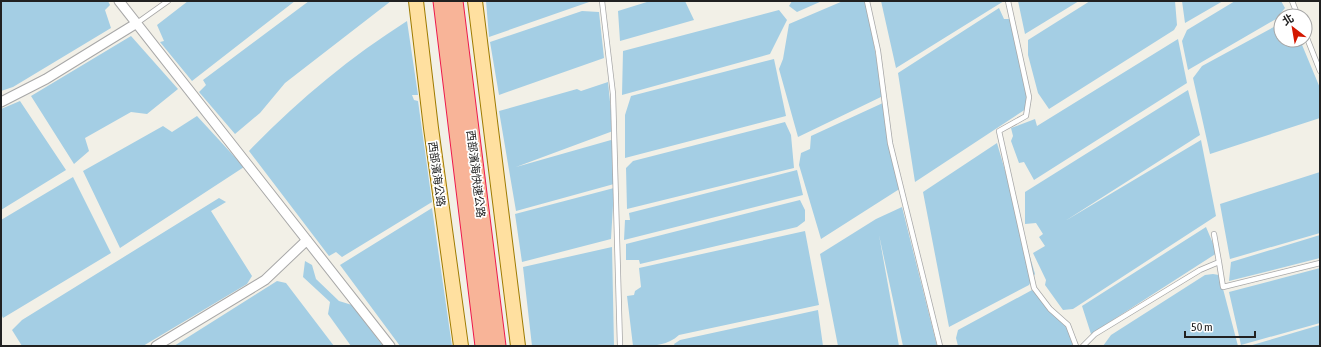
<svg xmlns="http://www.w3.org/2000/svg" width="1321" height="347" viewBox="0 0 1321 347" font-family="'Asap Condensed','Noto Sans TC',sans-serif">
	<style>
		.water { fill: #a4cee4 }
		.lines { fill: none; stroke-linecap: round; stroke-linejoin: round }
		.service-casing { stroke: #a8a8a8; stroke-width: 6 }
		.minor-casing { stroke: #a8a8a8; stroke-width: 11 }
		.primary-casing { stroke: #9f7b00; stroke-width: 16 }
		.trunk-casing { stroke: #ed184a; stroke-width: 17 }
		.service { stroke: #fff; stroke-width: 4.5 }
		.minor { stroke: #fff; stroke-width: 9 }
		.primary { stroke: #ffe0a0; stroke-width: 14 }
		.trunk { stroke: #f8b498; stroke-width: 15 }
		.labels { text-anchor: middle; dominant-baseline: central; stroke-width: 3.5; stroke-linejoin: round; paint-order: stroke }
		.street-label { font-size: 11px; fill: #212121; stroke: #fff }
	</style>
	<rect width="100%" height="100%" fill="#f2f0e7"/>
	<path class="water" d="M1 1H108L110 5 105 10 111 28 13 87 1 91Z
		M188 1H295L192 81 160 42 164 41 157 25Z
		M309 1H391L285 83 260 113 235 134 199 92 206 85 203 80Z
		M486 1H592L489 37Z
		M650 1H685L694 20 620 41 618 11Z
		M792 1H822L797 12 789 6Z
		M843 1H866L883 96 798 137 779 69 783 59 789 24Z
		M881 1H1004L896 68Z
		M1018 1H1079L1025 34Z
		M1090 1H1175L1177 25 1174 30 1049 109 1038 93 1028 55V40Z
		M1182 1H1223L1185 23Z
		M1235 1H1281L1285 8 1276 19 1188 70 1182 41 1187 30Z
		M999 8 1004 19H1012L1031 99 1026 109 915 182 898 73Z
		M779 10 787 20 770 54 622 95 623 51Z
		M582 11 599 12 604 58 499 95 490 42Z
		M407 21 418 95H412L414 100 418 101 432 202 342 257 336 252 329 256 249 151C297 101 349 58 407 21Z
		M1281 23V40H1300L1320 88V118L1210 154 1193 78 1202 66Z
		M131 36 178 89 147 114 131 112 85 138 89 151 74 164 31 96Z
		M1178 39 1187 83 1034 180 1024 162 1019 163 1011 141 1013 136 1011 128 1035 119 1037 126Z
		M774 59 786 116 625 158V115L631 96Z
		M608 82 613 131 516 167 611 140 614 142V184L516 211 499 111 577 89 581 91Z
		M1188 90 1200 135 1065 221 1201 140 1216 216 1073 309 1063 310 1045 285 1046 280 1033 253 1045 246 1039 237 1043 234 1036 223 1025 224V192Z
		M20 101 66 170 1 210V109Z
		M885 102 901 188 821 239 799 165 801 153 810 149 811 136Z
		M197 116 244 167 120 248 83 171 163 126 172 132Z
		M785 122 791 135 794 168 627 209 626 168 633 161Z
		M997 143 1035 274 1029 285 949 327 923 192Z
		M797 170 803 195 624 240 625 220H630L629 213Z
		M1320 172V233L1230 259 1220 204Z
		M73 177 111 253 3 318 1 314V220Z
		M614 188 611 239 522 262 515 214Z
		M219 198 226 202 211 211 252 276 247 284 143 346H22L12 330 22 320Z
		M800 200 805 210V221L797 227 640 264 639 260H626V244Z
		M902 207 937 346H903L879 235 899 346H838L820 254 876 219Z
		M432 208 452 346H400L340 265Z
		M1206 227 1217 253 1091 334 1082 306Z
		M805 231 819 305 679 335C666 347 650 346 633 346L627 296 634 295 635 291 641 287 639 268Z
		M1320 235V258L1229 281 1231 262Z
		M612 247 614 346H532L523 267Z
		M305 261 312 265 316 279 339 301 352 305 383 346H351L328 314 330 302 303 277Z
		M1320 268V323L1241 345 1229 292Z
		M1213 274 1219 275 1222 285 1238 346H1103L1111 335 1205 275Z
		M277 281 286 283 334 346H174Z
		M1032 290 1067 326 1073 346H958L956 338 958 330Z
		M818 310 823 346H675L674 344 680 340Z
		M1320 325V346H1249Z"/>
	<g class="lines">
		<g class="service-casing">
			<path id="service" d="M602 1 613 94 620 346
				M867 1 878 51 890 143 940 346
				M1008 1 1029 97 1026 116 999 131 1034 288 1050 309 1068 325 1076 346
				M1292 1 1298 16
				M137 23 168 1
				M1305 33 1320 71
				M1214 234 1219 262
				M1083 346 1095 334 1200 270 1219 262 1223 287 1320 263"/>
		</g>
		<g class="minor-casing">
			<path id="minor" d="M119 1 390 346
				M1 102 46 79 137 23
				M156 346 265 280 307 240"/>
		</g>
		<g class="primary-casing">
			<path id="primary" d="M416 1 431 128 461 346
				M475 1 518 346"/>
		</g>
		<g class="trunk-casing">
			<path id="trunk" d="M441 1 483 346
				M455 1 498 346"/>
		</g>
		<use href="#service" class="service"/>
		<use href="#minor" class="minor"/>
		<use href="#primary" class="primary"/>
		<use href="#trunk" class="trunk"/>
	</g>
	<g class="labels">
		<g class="street-label">
			<text transform="translate(437 174) rotate(82)">西部濱海公路</text>
			<text transform="translate(476 174) rotate(83)">西部濱海快速公路</text>
		</g>
	</g>
	<rect width="1321" height="347" fill="none" stroke="#212121" stroke-width="4"/>
	<g transform="translate(1293 28) rotate(329)"><circle r="19" fill="#ffffff" stroke="#a6a6a6"/>
	<path d="M0-3L7 15L0 10L-7 15Z" fill="#d31700"/>
	<text y="-6" font-size="11" font-weight="bold" text-anchor="middle" fill="#212121">北</text>
	</g>
	<path d="M1185 331v6h70v-6" fill="none" stroke="#212121" stroke-width="2"/>
	<text x="1191" y="331" font-size="12" fill="#212121" stroke="#ffffff" stroke-width="3" paint-order="stroke">50 m</text>
</svg>
